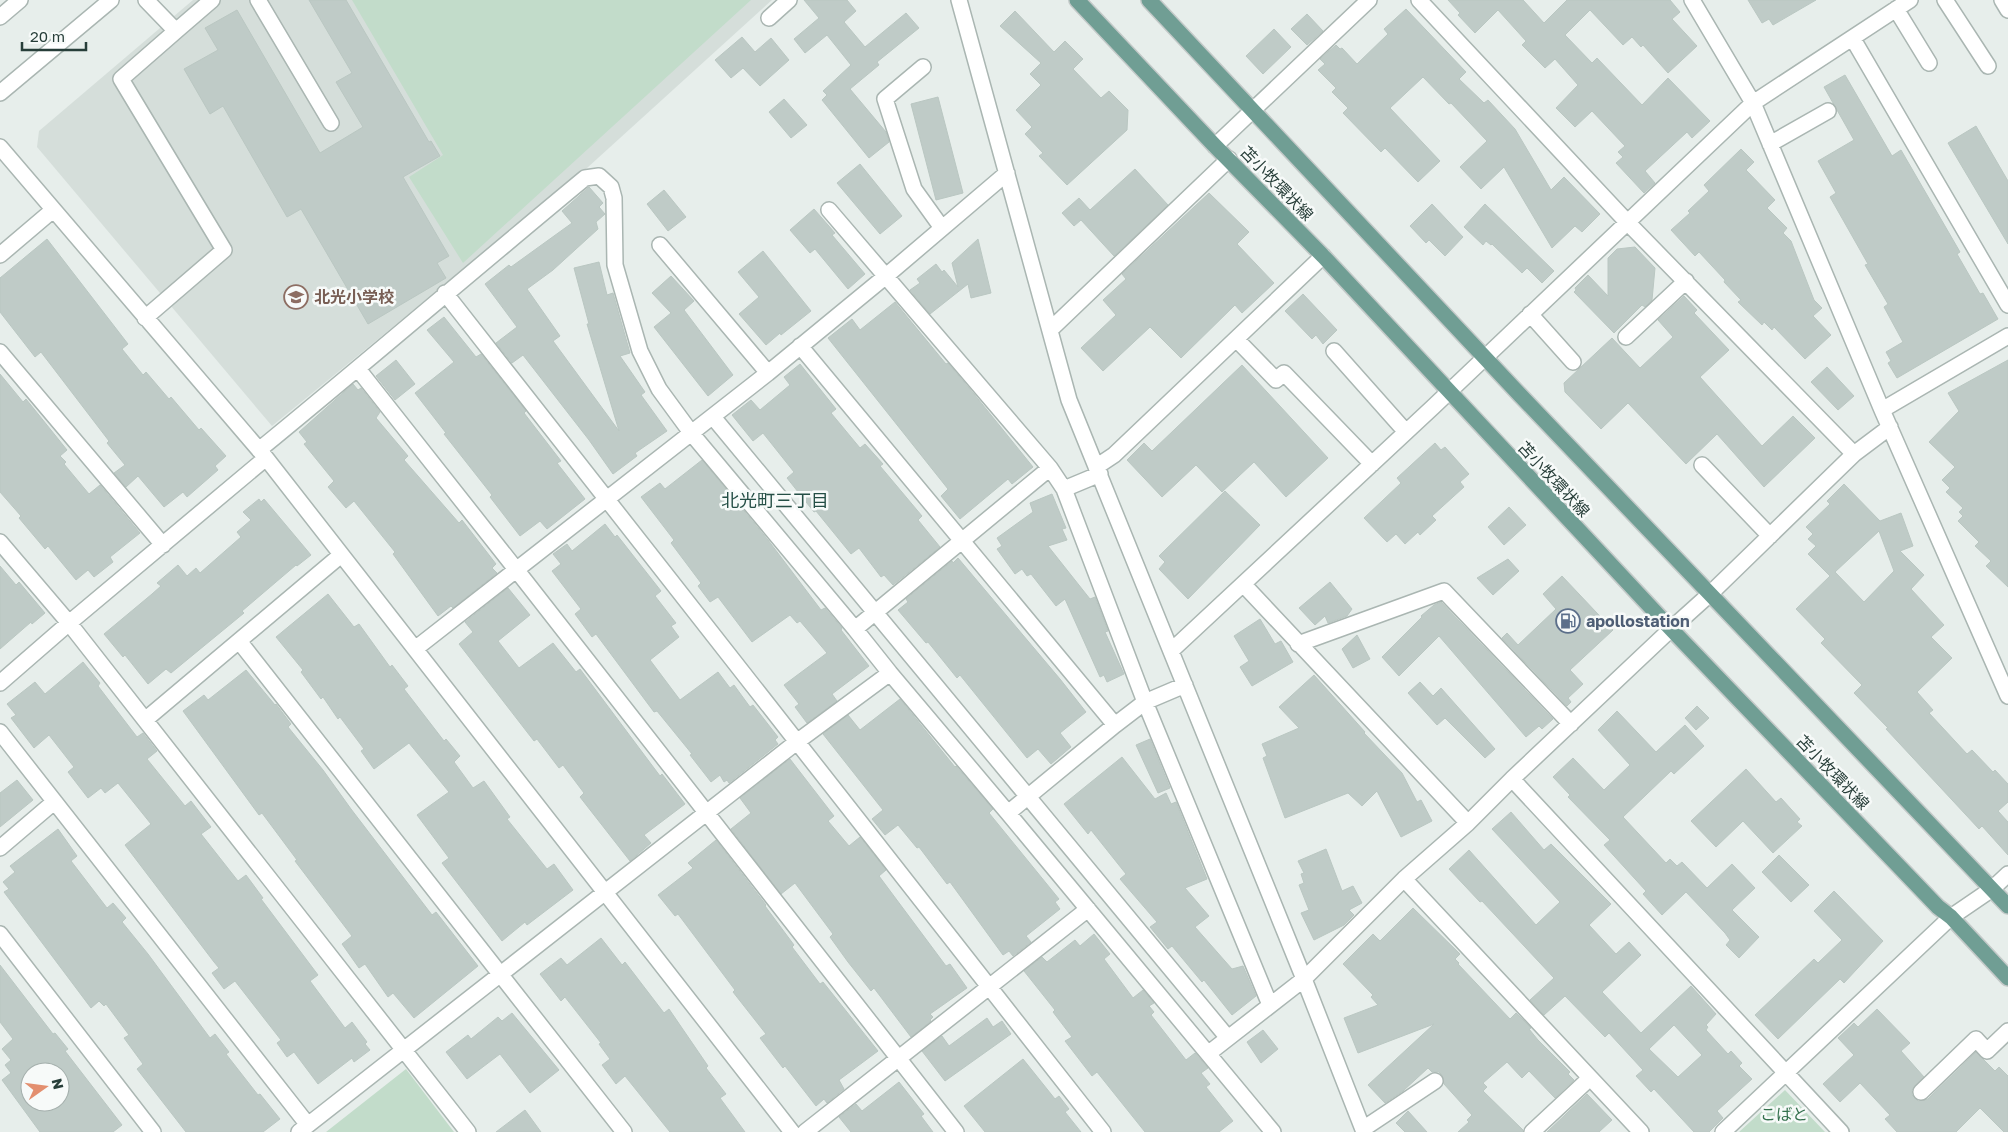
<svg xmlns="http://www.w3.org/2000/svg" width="2008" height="1132" viewBox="0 0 2008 1132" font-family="'Golos Text','Noto Sans JP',sans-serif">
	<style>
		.built { fill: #d5deda }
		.green { fill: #c2dcca }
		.building { fill: #bfcbc7; stroke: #bac7c2; fill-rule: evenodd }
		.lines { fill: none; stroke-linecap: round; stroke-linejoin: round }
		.minor-casing { stroke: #aab6b2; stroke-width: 18 }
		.major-casing { stroke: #c3c9c8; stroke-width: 18 }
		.minor { stroke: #fff; stroke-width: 15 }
		.major { stroke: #709e94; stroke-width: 15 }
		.labels { text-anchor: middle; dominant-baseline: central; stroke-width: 5; stroke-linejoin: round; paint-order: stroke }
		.street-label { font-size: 16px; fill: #273e39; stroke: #f7faf9 }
		.education-label { font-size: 16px; font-weight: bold; fill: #785e54; stroke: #f7faf9; text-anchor: start }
		.service-label { font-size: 16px; font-weight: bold; fill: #4e5e75; stroke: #f7faf9; text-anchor: start }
		.park-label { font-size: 16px; fill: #35714e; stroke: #f7faf9 }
		.neighbourhood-label { font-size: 18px; fill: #254f46; stroke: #f7faf9 }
	</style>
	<rect width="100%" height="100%" fill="#e7eeeb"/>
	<path class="built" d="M193 0H772L587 168 272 426 37 147 39 131Z"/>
	<path class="green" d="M352 0H751L463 263 409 177 443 155Z
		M406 1069 454 1132H326Z
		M1785 1090 1825 1132H1739Z"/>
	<path class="building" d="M309 0H346L429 142 431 141 440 156 403 177 449 256 437 263 446 278 368 324 301 209 287 217 223 106 210 114 184 69 218 50 205 28 237 10 320 153 363 127 336 82 352 73Z
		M804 0H847L856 11 844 22 865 47 906 13 919 28 877 62 879 65 850 89 886 132 889 142 869 158 822 100 827 95 823 91 851 65 827 35 805 53 794 39 819 18Z
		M1448 0H1523L1544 23 1567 0H1670L1680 12 1672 19 1697 46 1668 73 1643 45 1641 47 1632 37 1623 45 1590 10 1565 35 1592 63 1597 58 1642 105 1668 78 1710 121 1692 138 1687 132 1645 171 1655 183 1644 193 1616 163 1623 157 1618 152 1625 146 1592 111 1575 127 1556 108 1578 85 1555 59 1545 68 1522 45 1526 41 1498 10 1475 33 1458 15 1460 13Z
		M1748 0H1816L1773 25 1769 19 1762 23Z
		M1406 9 1466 72 1459 79 1484 103 1488 100 1515 129 1551 190 1564 177 1600 214 1582 232 1575 226 1552 248 1504 167 1481 189 1460 167 1487 141 1451 103 1449 104 1423 77 1390 108 1440 161 1418 182 1385 148 1381 152 1343 113 1348 108 1332 92 1336 88 1318 70 1325 64 1320 59 1336 45 1340 49 1342 48 1357 64 1388 34 1384 29Z
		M1015 11 1054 52 1065 41 1083 59 1073 69 1101 98 1109 91 1128 110 1127 130 1067 185 1039 156 1043 153 1025 134 1032 127 1016 110 1041 85 1030 74 1041 63 1000 26Z
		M1307 14 1323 31 1307 45 1291 29Z
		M1274 29 1291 47 1263 74 1246 56Z
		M742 37 755 52 771 38 789 60 760 86 743 68 731 78 715 60Z
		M1845 75 1892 156 1901 150 1960 252 1957 254 1980 294 1983 293 1998 319 1897 378 1888 363 1891 361 1886 352 1903 342 1884 307 1888 304 1865 265 1868 264 1830 197 1836 193 1818 161 1854 140 1824 87Z
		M938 97 963 193 936 200 911 104Z
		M784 99 807 125 791 138 769 112Z
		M1976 126 2008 181V244L1948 143Z
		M1741 149 1754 162 1746 170 1775 200 1767 208 1787 228 1783 233 1791 241 1814 300 1822 308 1813 316 1831 335 1805 359 1774 327 1772 330 1764 322 1762 325 1738 302 1741 300 1724 282 1725 280 1699 252 1695 256 1671 230 1690 213 1688 211 1709 191 1704 185Z
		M860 164 902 216 880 234 837 183Z
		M1135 169 1168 205 1114 256 1081 220 1074 226 1062 213 1079 198 1090 210Z
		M589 187 603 203 599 207 605 214 596 222 598 229 553 270 527 289 560 336 553 341 619 431 587 324H589L574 268 599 262 607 295 613 293 630 353 620 356 645 392 641 395 667 431 635 453 637 456 613 474 589 440 523 355 512 363 496 343 517 327 485 284 509 265 511 267 572 223 562 211Z
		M664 190 686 217 668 231 647 204Z
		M1209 193 1249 232 1237 244 1274 283 1242 313 1235 305 1181 358 1150 327 1103 371 1081 348 1116 315 1103 300 1126 279 1122 274Z
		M1432 204 1463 237 1445 256 1429 240 1426 243 1410 226Z
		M1485 204 1554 271 1542 283 1527 268 1522 273 1492 244 1491 245 1486 241 1483 245 1464 227Z
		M814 209 835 233 832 235 865 274 848 289 815 249 810 253 790 230Z
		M47 239 128 344 122 349 143 375 146 372 169 399 171 397 199 430 201 428 226 456 215 466 218 470 187 497 183 492 164 507 138 476 126 487 114 473 125 465 107 443 109 441 41 352 35 357 0 312V278Z
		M978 239 991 293 971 298 968 284 930 314 910 290 920 283 917 279 936 264 942 272 944 270 958 287 952 263Z
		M1635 247 1655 268 1652 300 1645 307 1642 305 1614 333 1574 292 1576 290 1575 288 1588 275 1608 296V258L1617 249Z
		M763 251 811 311 781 335 780 333 766 345 739 314 759 297 738 272Z
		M671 276 694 301 684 310 733 375 708 396 654 327 671 313 652 293Z
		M1303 294 1337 330 1323 344 1316 335 1312 339 1285 311Z
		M1684 296 1697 310 1694 313 1729 350 1700 377 1762 446 1793 416 1815 438 1764 487 1717 434 1686 464 1628 403 1601 429 1565 392 1564 383 1612 338 1640 368 1673 337 1658 320Z
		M895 302 946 364 948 363 974 394 1033 467 1012 484 1008 479 960 519 941 496 948 489 828 338 852 319 860 330Z
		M444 317 476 357 481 354 526 411 524 413 561 461 557 463 585 499 547 529 540 521 520 536 490 497 492 495 444 434 446 433 415 393 454 362 427 330Z
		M396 360 415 384 395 400 376 376Z
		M2008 360V587L1986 566 1991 561 1975 546 1979 542 1958 521 1963 516 1959 512 1963 508 1946 492 1950 488 1942 480 1955 467 1929 442 1959 411 1948 393Z
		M800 364 836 409 831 413 860 448 865 444 883 464 880 466 922 516 918 520 940 547 893 585 884 575 881 577 859 548 851 554 816 511 814 512 787 478 794 472 763 433 753 441 732 415 751 400 760 410 790 385 784 377Z
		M1242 365 1328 458 1286 497 1254 462 1222 492 1196 465 1162 497 1127 460 1144 443 1152 451Z
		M1827 367 1854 396 1838 410 1811 382Z
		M0 374 23 402 26 399 67 450 60 456 66 462 64 464 89 494 100 485 140 533 110 557 113 562 94 577 88 570 76 580 48 546 45 549 19 518 21 516 0 492Z
		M353 384 358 390 361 388 380 412 376 418 408 456 404 460 459 523 462 520 496 564 492 568 497 573 453 608 451 606 438 616 393 554 395 552 354 501 346 508 328 487 334 481 304 444 307 442 299 432Z
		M1435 443 1441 450 1445 447 1469 474 1460 482 1464 487 1432 516 1436 520 1420 535 1418 532 1405 544 1396 534 1387 542 1364 518 1401 483 1397 478Z
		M702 460 768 540 821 610 825 608 842 628 841 630 869 666 832 694 837 701 807 723 795 707 799 704 784 685 827 653 800 621 797 623 790 615 752 642 718 597 710 602 698 586 701 583 671 543 674 540 641 497 660 483 665 489Z
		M1844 484 1880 521 1901 513 1913 546 1900 551 1924 575 1911 589 1944 625 1931 637 1952 658 1917 692 1933 710 1929 713 1967 754 1972 750 1993 772 1995 770 2008 784V802L1998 811 2008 822V855L1982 826 1979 829 1886 729 1888 728 1854 693 1862 685 1821 643 1825 639 1796 609 1830 576 1808 554 1816 546 1808 539 1813 534 1806 527 1830 504 1827 501ZM1879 531 1894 571 1864 602 1835 572Z
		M1225 491 1260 525 1188 599 1159 569 1165 562 1159 556Z
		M1052 494 1066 528 1062 529 1067 540 1048 546 1090 599 1095 597 1108 631 1105 632 1124 674 1107 682 1104 675 1100 677 1065 599 1056 606 1031 574 1027 576 1022 569 1015 574 997 549 1002 546 997 538 1033 512 1030 503Z
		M259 499 261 502 264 499 311 555 297 566 296 565 242 611 244 613 171 673 166 669 148 684 125 655 123 657 104 634 152 594 161 586 157 583 178 565 187 576 196 568 200 573 241 537 237 532 251 520 243 512Z
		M1509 507 1526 525 1504 545 1488 527Z
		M605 524 615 537 617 535 661 591 655 596 676 623 671 626 679 637 650 660 680 700 718 672 730 688 734 685 750 707 753 705 778 737 775 740 778 744 729 783 727 780 724 782 720 775 711 782 690 755 692 754 657 711 654 712 596 634 592 637 575 614 581 609 552 571 561 564 553 554 567 544 572 551Z
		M958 558 1060 679 1086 712 1060 733 1071 747 1051 764 1038 749 1027 758 960 675 957 678 928 642 926 643 898 610 908 602 906 599 952 561 953 563Z
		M1508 559 1519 571 1493 595 1477 578Z
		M0 566 16 585 19 582 45 613 32 624 31 622 0 649Z
		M1562 576 1613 630 1570 670 1583 684 1568 698 1571 702 1567 706 1502 638 1507 633 1518 645 1556 609 1543 594Z
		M1330 582 1352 609 1347 616 1328 623 1325 616 1315 625 1299 608Z
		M508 588 530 615 498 641 519 668 553 643 576 672 580 669 660 776 662 774 685 804 644 835 651 843 630 861 580 797 584 793 563 765 559 768 537 739 534 741 459 644 473 632 465 622Z
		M328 594 354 627 359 624 390 667 392 665 408 686 404 689 444 741 446 739 460 756 454 762 473 788 484 781 510 817 507 819 547 869 554 864 573 890 527 925 525 922 502 941 442 863 449 858 417 815 449 792 409 743 374 769 361 751 364 749 340 717 338 719 323 697 321 699 301 672 303 670 276 637Z
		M1441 602 1553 719 1542 729 1539 726 1526 737 1439 636 1399 676 1382 657 1422 617 1421 616 1434 605Z
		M1260 619 1275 644 1281 641 1293 662 1252 686 1240 667 1249 661 1234 636Z
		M1357 635 1370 659 1353 668 1342 649Z
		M83 662 100 683 98 686 137 737 143 733 157 751 147 759 185 806 191 801 211 827 201 834 238 881 246 875 263 898 261 899 318 975 310 981 345 1028 352 1022 367 1042 365 1044 370 1050 354 1062 352 1058 318 1084 294 1052 287 1057 277 1043 281 1040 235 981 224 989 212 973 219 968 214 962 125 845 151 824 118 783 105 793 101 788 88 798 68 772 74 767 49 735 34 748 11 718 16 715 7 704 35 682 45 694Z
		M246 670 275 705 276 704 291 724 288 727 323 770 351 809 432 915 436 912 478 966 414 1018 393 993 388 997 365 964 359 968 342 944 352 936 295 861 297 860 262 813 259 815 183 711 204 695 208 700Z
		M1314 675 1365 732 1364 733 1402 773 1417 802 1421 800 1432 821 1401 837 1377 791 1362 806 1348 793 1285 818 1263 758 1267 756 1262 744 1299 728 1279 707Z
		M1420 682 1433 696 1441 688 1495 749 1485 758 1445 718 1437 725 1408 693Z
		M900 699 955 767 956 766 993 809 989 813 1059 899 1055 902 1060 909 1026 936 1031 942 1013 956 1009 951 1003 955 950 882 947 884 919 847 917 848 898 825 885 835 872 819 883 810 823 734 848 715 860 730Z
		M1697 706 1709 718 1696 730 1685 718Z
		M1617 711 1656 752 1685 725 1704 746 1674 774 1671 771 1623 817 1666 863 1670 859 1677 866 1682 862 1707 888 1732 864 1755 888 1732 910 1759 937 1739 958 1726 945 1730 940 1725 933 1686 892 1662 915 1643 894 1646 891 1604 845 1610 840 1568 797 1570 795 1553 777 1573 758 1604 790 1630 765 1598 730Z
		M1150 739 1170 788 1158 793 1136 745Z
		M1122 757 1155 799 1166 793 1171 804 1176 802 1207 879 1185 888 1209 916 1195 927 1232 969 1243 966 1256 996 1232 1015 1204 980 1202 982 1172 946 1168 949 1150 927 1157 922 1120 879 1126 874 1091 830 1088 834 1064 804Z
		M790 759 834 816 828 821 849 846 860 837 886 870 879 876 946 966 950 964 967 988 930 1014 933 1017 930 1020 931 1021 911 1037 874 988 871 991 848 962 830 937 833 934 795 883 781 894 731 829 751 813 740 798Z
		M1746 769 1776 802 1781 798 1800 819 1797 822 1802 826 1773 853 1743 821 1716 847 1691 821Z
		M17 780 33 800 0 827V793Z
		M1511 812 1544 850 1551 844 1611 904 1589 925 1616 954 1629 942 1641 955 1602 992 1641 1033 1691 986 1716 1014 1706 1025 1708 1027 1706 1030 1728 1054 1731 1051 1742 1063 1739 1066 1752 1079 1717 1111 1723 1118 1709 1132H1694L1654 1089 1651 1092 1636 1076 1643 1070 1609 1033 1605 1037 1565 996 1544 1015 1530 1000 1554 978 1482 901 1480 902 1449 869 1469 850 1536 925 1560 902 1492 829ZM1674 1025 1702 1055 1678 1077 1649 1049Z
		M58 829 77 856 71 861 107 908 113 903 126 918 122 922 148 954 210 1038 215 1034 229 1052 226 1054 258 1095 260 1094 280 1119 263 1132H186L137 1069 143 1064 124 1038 129 1035 106 1004 104 1006 99 1001 91 1008 4 892 9 889 3 882 15 872 10 866Z
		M716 840 766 905 765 906 794 945 792 947 820 984 823 982 878 1051 839 1080 844 1089 827 1103 824 1099 816 1106 785 1066 783 1068 760 1038 766 1034 733 992 735 990 678 914 675 916 658 895 693 868 688 863Z
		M1326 849 1342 891 1353 886 1362 903 1349 910 1354 915 1344 925 1314 940 1301 913 1309 910 1299 885 1304 883 1301 874 1304 873 1298 861Z
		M1779 855 1809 885 1791 902 1762 872Z
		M1834 891 1883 941 1844 983 1840 979 1778 1039 1755 1015 1814 959 1818 963 1842 940 1814 911Z
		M1413 908 1460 954 1455 959 1459 963 1458 964 1510 1019 1516 1013 1531 1028 1529 1029 1538 1040 1570 1072 1568 1074 1574 1080 1555 1098 1529 1071 1522 1078 1507 1062 1483 1083 1487 1087 1483 1091 1523 1130V1132H1458L1469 1122 1467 1120 1472 1115 1444 1084 1442 1075 1439 1072H1432L1428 1068 1403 1091 1385 1103 1368 1085 1434 1024 1358 1053 1344 1018 1378 1005 1371 997 1373 995 1343 964 1373 934 1380 941Z
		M1094 934 1110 954 1104 959 1133 998 1143 990 1154 1003 1149 1006 1154 1012 1151 1015 1186 1060 1195 1053 1208 1068 1201 1073 1210 1084 1206 1087 1233 1121 1219 1132H1145L1097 1072 1092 1076 1065 1041 1072 1037 1053 1012 1055 1010 1024 971 1042 957 1047 962 1075 940 1080 946Z
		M601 938 622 965 625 962 664 1013 669 1009 708 1066 706 1068 726 1094 720 1098 745 1132H670L625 1076 616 1084 602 1065 610 1059 599 1044 601 1043 565 997 561 1001 540 974 561 958 567 965Z
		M0 965 53 1034 55 1033 68 1049 65 1051 122 1125 113 1132H40L2 1080 11 1073 5 1065 11 1060 2 1049 13 1039 0 1022ZM30 1072H60V1102H30Z
		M1877 1009 1910 1043 1901 1051 1924 1077 1912 1090V1095L1918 1101 1928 1099 1976 1052 1995 1071 1999 1067 2008 1076V1132H2004L1980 1108 1956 1132H1897L1885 1119 1890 1115 1860 1083 1840 1102 1823 1084 1854 1055 1838 1038 1854 1023 1858 1027Z
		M512 1013 559 1070 530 1093 500 1054 467 1079 446 1052 468 1035 471 1039 498 1017 502 1021Z
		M987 1018 993 1027 1002 1021 1011 1034 945 1081 922 1051 942 1036 949 1046Z
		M1263 1030 1278 1049 1261 1063 1247 1042Z
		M1023 1059 1055 1099 1059 1096 1069 1109 1065 1112 1081 1132H985L964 1106Z
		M899 1082 924 1114 921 1116 933 1132H851L839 1117 856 1104 862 1111Z
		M1587 1094 1612 1120 1599 1132H1547Z
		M525 1110 541 1132H496Z
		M1408 1111 1427 1132H1405L1396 1123Z"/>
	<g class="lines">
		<g class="minor-casing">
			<path id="minor" d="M258 0 331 123
				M959 0 1069 400 1304 979 1364 1132
				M1419 0 1628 223 1854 454
				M1692 0 1753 103 1882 410 2008 696
				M1945 0 1988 66
				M2002 0 2008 10
				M1896 9 1929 63
				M0 17 20 0
				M769 18 789 0
				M176 31 212 0
				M1853 39 2008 305
				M923 67 885 99 914 189 942 228
				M0 93 111 0
				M1770 144 1828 111
				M1215 146 1369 0
				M0 147 266 458 792 1132
				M829 210 1050 468 1064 489 1145 702 1270 1005
				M660 245 768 373
				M0 255 53 210
				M445 293 1103 1132
				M1530 314 1573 362
				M145 318 224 250 121 79 176 31 146 0
				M1050 330 1229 159
				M1626 337 1686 281
				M1236 339 1276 380 1284 373 1372 464
				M800 346 1115 725
				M1334 351 1406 432
				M0 352 163 545
				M358 369C559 622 756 878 956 1132
				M1882 410 2008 336
				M713 417 1228 1038
				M259 450C368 361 476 268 585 178L599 176 611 187 614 198 615 265 640 351 659 389 692 434 855 629 890 673 1008 813 1273 1132
				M1702 465 1770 536
				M1096 467 1114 455 1323 256
				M1064 489 1100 474
				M0 542 69 623 468 1132
				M1244 585 1468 823
				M855 629 1050 468
				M239 641 624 1132
				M1298 644 1444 591 1571 724
				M415 649 768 373 886 276 1007 173
				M1171 651 1433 407 1753 103 1910 0
				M0 683 69 623 266 458
				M145 720 341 555
				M0 732 308 1125
				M1512 779 1841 1132
				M1008 813 1115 725 1145 702 1185 685
				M0 848 54 802
				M1404 879 1641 1132
				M0 934 153 1132
				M1209 1053 1304 979 1404 879 1468 823 1512 779 1671 629 1711 593 1854 454 1890 427
				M1921 1092 1976 1039 1987 1051 2008 1031
				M1363 1129 1435 1081
				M299 1132 798 741 890 673
				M805 1132 1088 909
				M1532 1132 1590 1078
				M1723 1132 1951 917 1992 889 2008 874"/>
		</g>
		<g class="major-casing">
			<path id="major" d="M1077 0 1215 146 1323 256 1671 629 1938 907 1951 917 2008 978
				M1149 0 1520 395 2008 906"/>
		</g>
		<use href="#minor" class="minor"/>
		<use href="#major" class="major"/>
	</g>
	<defs>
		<g id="school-ring" transform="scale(1.25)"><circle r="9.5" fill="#f7faf9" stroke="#8d6e63" stroke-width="1.5"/><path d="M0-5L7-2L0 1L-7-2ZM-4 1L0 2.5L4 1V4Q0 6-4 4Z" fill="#8d6e63"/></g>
		<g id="fuel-ring" transform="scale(1.25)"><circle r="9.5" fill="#f7faf9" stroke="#5c6f8a" stroke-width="1.5"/><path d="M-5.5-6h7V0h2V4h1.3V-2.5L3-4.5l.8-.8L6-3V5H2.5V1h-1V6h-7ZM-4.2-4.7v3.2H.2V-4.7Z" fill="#5c6f8a"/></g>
	</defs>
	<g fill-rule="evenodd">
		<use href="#school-ring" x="296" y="297"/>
		<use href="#fuel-ring" x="1568" y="621"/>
	</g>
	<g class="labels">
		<g class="street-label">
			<text transform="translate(1277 183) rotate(46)">苫小牧環状線</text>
			<text transform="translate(1554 479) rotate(47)">苫小牧環状線</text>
			<text transform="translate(1833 772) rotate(46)">苫小牧環状線</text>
		</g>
		<g class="education-label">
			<text x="314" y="297">北光小学校</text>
		</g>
		<g class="service-label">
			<text x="1586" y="621">apollostation</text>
		</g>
		<g class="park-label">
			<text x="1784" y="1114">こばと</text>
		</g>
		<g class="neighbourhood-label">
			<text x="775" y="500">北光町三丁目</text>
		</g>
	</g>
	<g transform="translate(45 1087) rotate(76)"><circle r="24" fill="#f7faf9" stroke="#a4afac"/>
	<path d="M0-4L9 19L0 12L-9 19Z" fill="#e38f6f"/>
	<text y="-8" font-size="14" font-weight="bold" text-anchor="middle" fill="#273e39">N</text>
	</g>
	<path d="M22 42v8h64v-8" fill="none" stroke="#273e39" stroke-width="2.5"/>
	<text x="30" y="42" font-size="15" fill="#273e39" stroke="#f7faf9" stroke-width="4" paint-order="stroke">20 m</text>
</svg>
